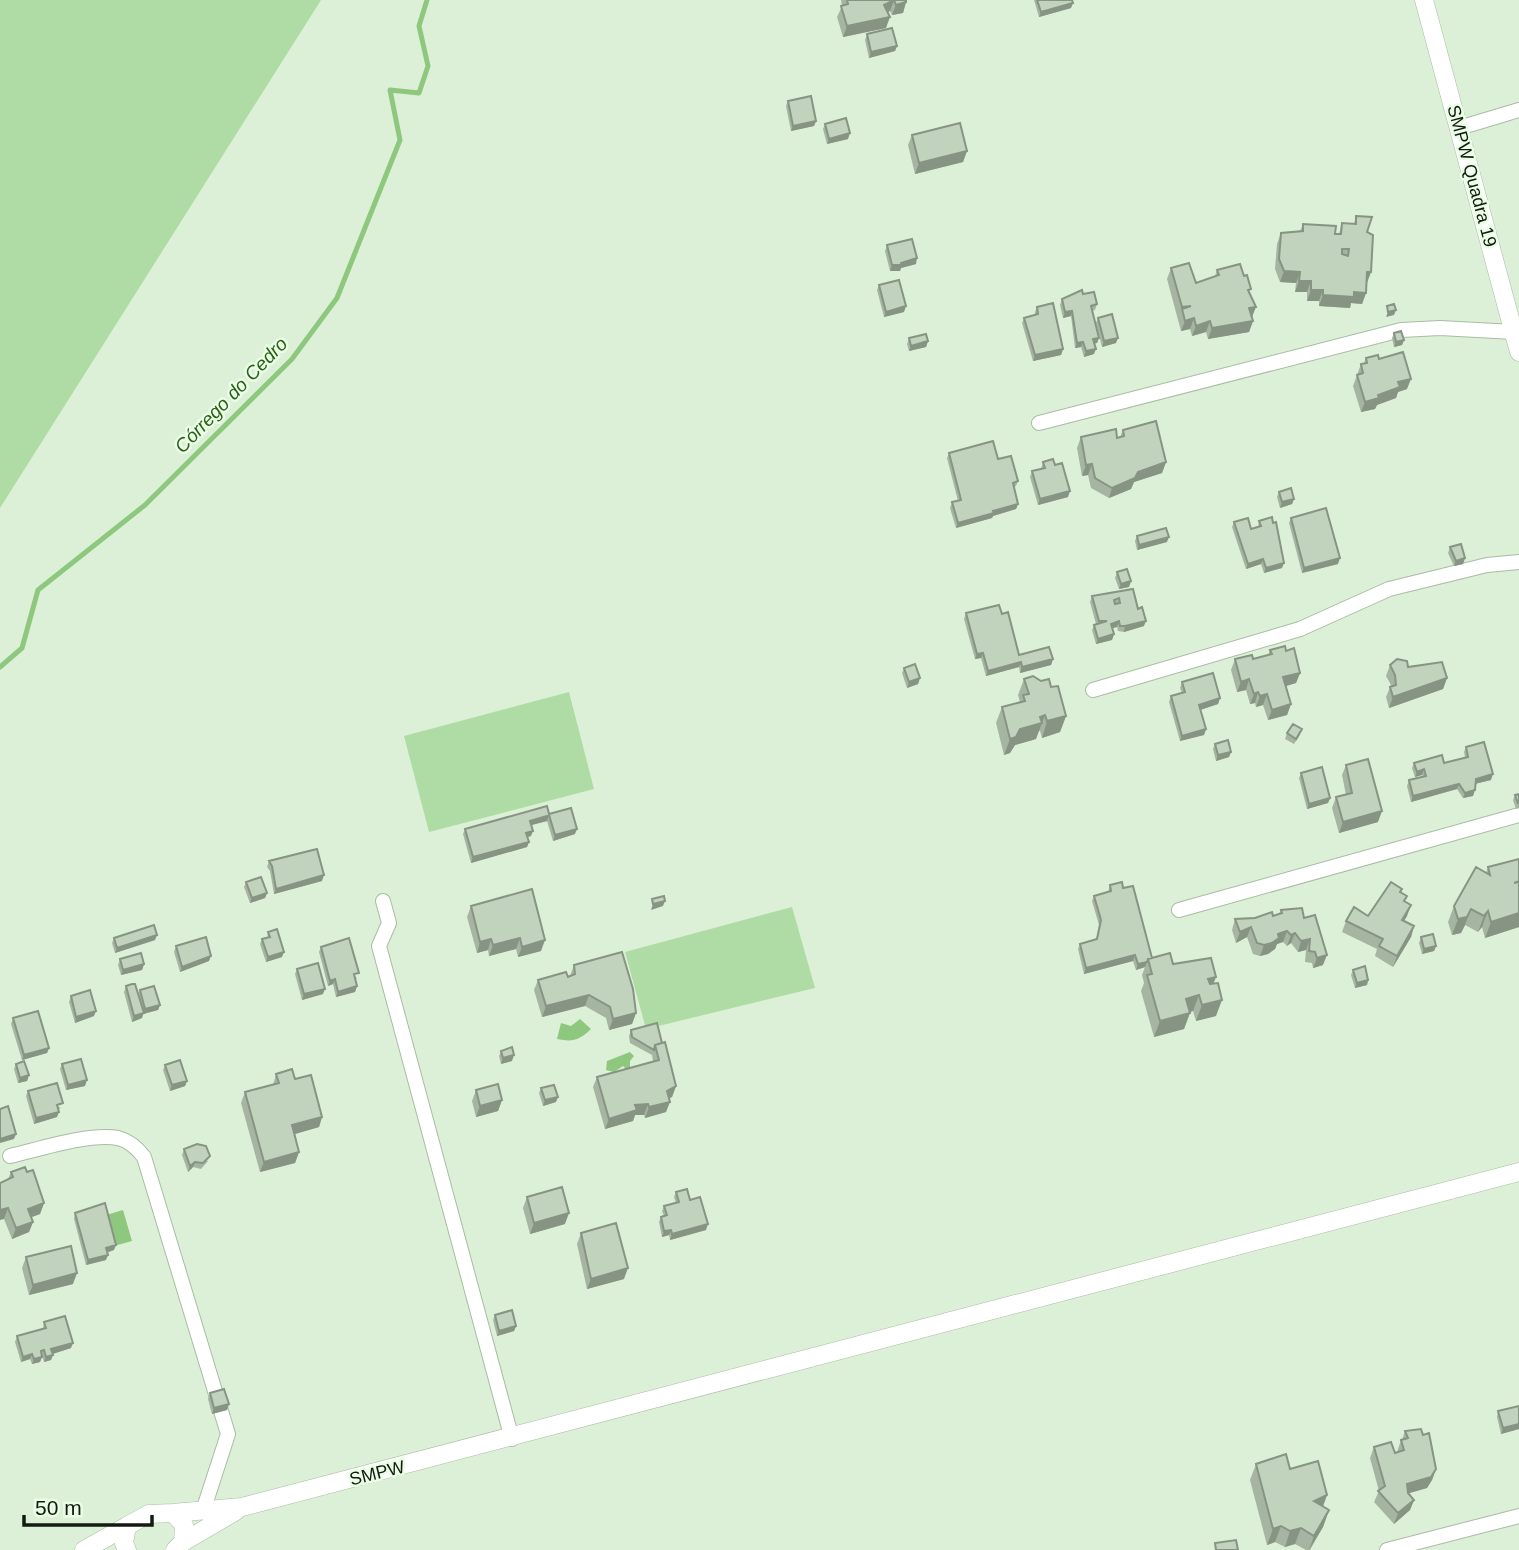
<svg xmlns="http://www.w3.org/2000/svg" width="1519" height="1550" viewBox="0 0 1519 1550" font-family="Helvetica,sans-serif">
	<style>
		.green { fill: #afdca4 }
		.water { fill: #8ec87f }
		.lines { fill: none; stroke-linecap: round; stroke-linejoin: round }
		.stream { stroke: #8ec87f; stroke-width: 5 }
		.minor-casing { stroke: #a9bca4; stroke-width: 16 }
		.tertiary-casing { stroke: #a9bca4; stroke-width: 19 }
		.minor { stroke: #fff; stroke-width: 14 }
		.tertiary { stroke: #fff; stroke-width: 18 }
		.wall { fill: #a6b5a2 }
		.shaded-wall { fill: #879484 }
		.building { fill: #c1d3bc; stroke: #879484; stroke-width: 2; fill-rule: evenodd }
		.labels { text-anchor: middle; dominant-baseline: central; stroke-width: 5; stroke-linejoin: round; paint-order: stroke }
		.street-label { font-size: 18px; fill: #131a11; stroke: #eafde5 }
		.water-label { font-size: 19px; font-style: italic; fill: #295f18; stroke: #eafde5 }
	</style>
	<rect width="100%" height="100%" fill="#dcf0d7"/>
	<path class="green" d="M0 0H321L0 508Z
		M569 692 594 789 429 832 404 736Z
		M792 907 815 988 646 1029 625 952Z"/>
	<path class="water" d="M580 1019 591 1029C579 1041 572 1042 557 1039L561 1023 571 1026Z
		M630 1052 634 1056 630 1061V1069L627 1070 623 1066 614 1072 606 1070 607 1061Z
		M123 1210 132 1241 114 1246 106 1215Z"/>
	<g class="lines">
		<path class="stream" d="M0 667 22 648 38 590 145 505 292 359 337 298 400 140 390 90 419 93 428 66 419 26 427 0"/>
		<g class="minor-casing">
			<path id="minor" d="M1459 128 1519 110
				M1039 423 1401 330 1440 328 1514 332
				M1093 690 1300 629 1389 589 1487 565 1519 562
				M383 901 389 923 379 946 512 1439
				M1179 910 1519 815
				M10 1156C40 1149 88 1133 118 1138 130 1141 138 1149 144 1157L228 1434 203 1511
				M1387 1550 1519 1516"/>
		</g>
		<g class="tertiary-casing">
			<path id="tertiary" d="M1424 0 1519 352
				M173 1513 242 1507 1519 1172
				M183 1542 236 1511
				M84 1550 127 1526
				M127 1550 124 1543 127 1526 149 1514 173 1513 184 1525 183 1542 175 1550"/>
		</g>
		<use href="#minor" class="minor"/>
		<use href="#tertiary" class="tertiary"/>
	</g>
	<path class="wall" d="M841 0H906V2L903 13 892 15 890 11 888 12 886 28 843 37 837 17 842 6Z
		M1034 0H1072L1071 8 1039 17Z
		M867 34 897 46 895 51 869 58 865 40Z
		M788 101 816 121 814 126 791 131 786 106Z
		M825 124 848 139 827 144 823 129Z
		M912 135 967 151 963 162 915 174 908 145Z
		M1356 216 1367 232 1371 272 1366 283V293L1362 304 1351 303 1350 308 1319 306V301H1307V292H1295L1296 283 1280 282 1275 269 1277 244 1281 233 1300 231 1303 224 1339 234 1342 223H1354Z
		M887 245 916 264 901 268 900 271H890L885 251Z
		M1171 268 1196 283 1215 276 1217 270 1250 294 1253 321 1249 332 1208 339 1206 332 1192 336 1190 329 1181 331 1167 279Z
		M879 285 904 312 884 317 877 290Z
		M1083 294 1097 304 1095 310 1092 311 1099 338 1097 343 1094 344V354L1084 357 1081 347 1075 348 1071 316 1063 318 1060 305 1062 299Z
		M1037 307 1063 349 1061 355 1033 361 1022 323 1024 318 1035 315V312Z
		M1098 318 1116 343 1102 347 1096 323Z
		M1394 333 1404 340 1402 345 1394 347 1392 338Z
		M909 338 928 341 926 347 909 351 907 344Z
		M1366 358 1379 359 1407 389 1398 392 1396 398 1377 405 1375 409 1361 412 1353 386 1361 364 1364 363Z
		M1123 430 1166 462 1162 473 1134 482 1131 489 1109 498 1091 488 1088 475 1082 476 1077 448 1081 437 1117 438 1120 437Z
		M949 453 998 459 1018 481 1016 486 1014 487 1018 504 1016 509 993 516 992 518 956 528 950 508 952 502 958 501 947 458Z
		M1043 462 1055 465 1068 497 1038 505 1030 477 1032 471 1041 469Z
		M1279 492 1294 499 1292 504 1280 508 1277 497Z
		M1291 518 1338 564 1302 573 1289 523Z
		M1259 521 1282 568 1264 573 1261 564 1246 569 1232 527 1234 522 1251 529 1258 527Z
		M1137 536 1167 542 1137 550 1135 541Z
		M1450 547 1465 558 1463 564 1454 566 1448 553Z
		M1117 572 1131 581 1129 587 1119 589 1115 578Z
		M1133 589 1144 626 1124 632 1118 631 1117 627 1112 628 1114 634 1112 640 1096 644 1092 630 1094 625 1096 624 1090 602 1092 596Z
		M966 613 1002 614 1019 655 1053 659 1051 665 1020 673 1019 667 986 676 981 658 975 659 964 619Z
		M1270 650 1286 651 1300 673 1296 683 1286 686 1291 704 1287 715 1268 720 1263 705 1256 707 1255 703 1250 704 1246 690 1237 692 1231 670 1235 659H1253L1268 655Z
		M1390 665 1408 667 1447 678 1443 689 1389 708 1386 697 1391 685 1386 676Z
		M904 668 920 678 918 684 907 688 902 673Z
		M1024 679 1051 687 1066 716 1060 732 1042 738 1040 731H1038L1036 739 1015 745 1010 753 1004 755 996 723 1002 707 1020 702 1018 695Z
		M1182 682 1220 698 1218 704 1200 710 1206 729 1204 735 1180 741 1169 702 1171 696 1182 693 1180 688Z
		M1287 733 1300 735 1294 744 1285 739Z
		M1215 744 1231 752 1229 757 1216 761 1213 749Z
		M1466 747 1491 780 1475 784 1473 796 1463 798 1457 789 1411 802 1407 786 1409 780 1423 776 1422 775 1415 777 1412 768 1414 763H1444L1465 757 1464 752Z
		M1346 765 1378 822 1339 833 1332 808 1336 797 1346 795 1342 775Z
		M1301 773 1330 798 1328 803 1307 809 1299 778Z
		M1519 794V808L1516 809 1513 800 1515 795Z
		M549 814 575 834 553 841 547 821 531 825V836L527 837 529 842 527 847 471 863 463 834 465 829Z
		M1519 859V927L1485 938 1482 927 1478 932 1465 925 1461 933 1452 935 1448 922 1454 906 1486 873 1488 867Z
		M269 861 322 881 274 894 270 871 267 867Z
		M246 882 267 893 265 898 250 903 244 887Z
		M1110 885 1123 888 1152 958 1173 964 1213 983 1216 1016 1196 1021 1193 1011 1190 1012 1184 1029 1154 1037 1141 991 1144 983 1142 975 1145 967 1136 970 1133 961 1084 974 1078 949 1080 944 1096 940 1099 925 1092 901 1094 896 1108 892Z
		M1402 889 1401 893 1405 902 1407 916 1404 921 1414 926 1411 937 1393 967 1375 956 1377 949 1342 932 1346 921 1368 916Z
		M471 906 541 951 518 957 516 949 489 956 488 950 477 953 467 917Z
		M1281 910 1304 918 1323 965 1313 968 1312 963 1305 962 1306 950 1298 952 1291 943 1287 946 1283 942 1277 944 1275 949 1268 954 1260 956 1253 954 1247 937 1236 943 1232 930 1235 919 1273 916 1279 914Z
		M268 932 282 957 266 962 260 944 262 939 267 938Z
		M1421 937 1436 946 1434 951 1422 954 1419 943Z
		M114 938 155 940 115 953 112 943Z
		M176 946 209 961 180 972 174 952Z
		M321 947 357 978 355 979 357 986 355 992 336 997 333 984 328 986 319 952Z
		M120 959 144 964 142 970 121 975 118 965Z
		M574 965 636 1013 632 1024 609 1030 606 1018 585 1006 542 1017 534 990 538 980 570 976Z
		M297 969 323 994 302 1000 295 974Z
		M1353 970 1368 980 1367 985 1355 988 1351 975Z
		M126 986 138 994 140 990 160 1005 158 1010 143 1014 142 1018 132 1022 124 992Z
		M71 996 94 1016 75 1023 69 1002Z
		M13 1018 49 1048 47 1053 22 1060 11 1024Z
		M631 1030 662 1043 676 1086 672 1097 669 1098 666 1112 645 1118 644 1115H635L633 1121 605 1129 593 1087 597 1077 653 1061 652 1055 630 1043 629 1036Z
		M501 1051 512 1061 501 1064 499 1056Z
		M16 1064 29 1075 27 1081 18 1083 14 1069Z
		M62 1064 85 1086 66 1090 60 1069Z
		M165 1065 187 1081 185 1086 170 1091 163 1070Z
		M276 1074 295 1079 322 1117 319 1127 295 1134 299 1152 295 1163 260 1172 241 1103 245 1092 273 1085Z
		M541 1088 556 1102 543 1106 539 1093Z
		M476 1090 502 1100 498 1111 476 1117 472 1101Z
		M28 1091 61 1108 58 1109 57 1117 34 1124 26 1096Z
		M184 1149 208 1161 201 1169 193 1167 188 1172 182 1155Z
		M11 1172H27L44 1203 40 1214 31 1217 33 1222 29 1232 12 1239 4 1219 8 1179Z
		M676 1192 690 1200 706 1230 670 1240 669 1235 662 1237 659 1222 661 1217 664 1216 662 1211 664 1206 676 1203 674 1197Z
		M527 1197 565 1224 530 1234 523 1208Z
		M75 1213 114 1250 107 1253 106 1260 86 1265 74 1219Z
		M581 1233 624 1279 587 1289 577 1244Z
		M26 1257 73 1284 29 1295 22 1268Z
		M495 1315 516 1326 514 1331 497 1336 493 1320Z
		M44 1322 71 1348 53 1354 51 1360 44 1362 42 1356 40 1362 32 1364 30 1359 21 1362 15 1342 17 1336 43 1329Z
		M210 1393 229 1404 227 1410 212 1414 208 1399Z
		M1519 1406V1429L1501 1434 1497 1417 1498 1411Z
		M1405 1431 1436 1469 1432 1480 1427 1488 1408 1493 1414 1500 1410 1510 1394 1524 1374 1502 1379 1491 1370 1458 1374 1447 1395 1453 1397 1452 1401 1440H1402Z
		M1256 1464 1290 1469 1327 1495 1323 1507 1329 1510 1323 1527 1310 1550H1306L1295 1544 1285 1547 1275 1542 1267 1545 1250 1480Z"/>
	<path class="shaded-wall" d="M894 0 890 11 880 16 884 5Z
		M906 2 903 13 892 15 896 5Z
		M1073 3 1071 8 1039 17 1041 12Z
		M890 17 886 28 843 37 847 26Z
		M897 46 895 51 869 58 871 52Z
		M816 121 814 126 791 131 793 126Z
		M850 133 848 139 827 144 829 139Z
		M967 151 963 162 915 174 919 163Z
		M917 258 916 264 901 268 900 271H890L892 265Z
		M1284 271 1300 272 1296 283 1280 282Z
		M1367 272H1371L1367 283H1363Z
		M1299 281H1311L1307 292H1295Z
		M1311 290H1323L1319 301H1307Z
		M1354 292 1366 293 1362 304 1351 303 1350 308 1319 306 1323 295Z
		M906 306 904 312 884 317 886 312Z
		M1256 307 1252 317 1249 308Z
		M1396 310 1394 315 1386 317 1388 312Z
		M1072 311 1071 316 1063 318 1065 312Z
		M1194 318 1190 329 1181 331 1185 321Z
		M1210 321 1206 332 1192 336 1196 326Z
		M1253 321 1249 332 1208 339 1212 328Z
		M1099 338 1097 343 1091 344 1093 339Z
		M1118 338 1116 343 1102 347 1104 341Z
		M1404 340 1402 345 1394 347 1396 342Z
		M928 341 926 347 909 351 911 346Z
		M1083 342 1081 347 1075 348 1077 343Z
		M1063 349 1061 355 1033 361 1035 355Z
		M1096 349 1094 354 1084 357 1086 351Z
		M1411 379 1407 389 1398 392 1396 398 1377 405 1375 409 1361 412 1365 402 1378 395 1398 382Z
		M1166 462 1162 473 1134 482 1131 489 1109 498 1112 488 1138 472Z
		M1092 464 1088 475 1082 476 1086 465Z
		M1070 491 1068 497 1038 505 1040 499Z
		M1294 499 1292 504 1280 508 1282 502Z
		M1018 504 1016 509 993 516 992 518 956 528 958 523 993 511Z
		M1169 537 1167 542 1137 550 1139 545Z
		M1340 558 1338 564 1302 573 1304 568Z
		M1465 558 1463 564 1454 566 1456 561Z
		M1263 559 1261 564 1246 569 1248 564Z
		M1284 563 1282 568 1264 573 1266 568Z
		M1131 581 1129 587 1119 589 1121 584Z
		M1119 621 1117 627 1109 629 1111 624Z
		M1146 621 1144 626 1124 632 1125 626Z
		M1114 634 1112 640 1096 644 1098 639Z
		M983 653 981 658 975 659 977 654Z
		M1053 659 1051 665 1020 673 1022 667Z
		M1021 662 1019 667 986 676 988 671Z
		M1300 673 1296 683 1279 688 1283 677Z
		M920 678 918 684 907 688 909 682Z
		M1447 678 1443 689 1389 708 1393 697Z
		M1249 679 1246 690 1237 692 1241 682Z
		M1258 692 1255 703 1250 704 1254 694Z
		M1267 694 1263 705 1256 707 1260 696Z
		M1220 698 1218 704 1197 711 1199 705Z
		M1291 704 1287 715 1268 720 1272 710Z
		M1045 715 1036 739 1015 745 1010 753 1004 755 1010 739 1020 729 1040 717Z
		M1066 716 1060 732 1042 738 1047 721Z
		M1206 729 1204 735 1180 741 1182 736Z
		M1231 752 1229 757 1216 761 1218 755Z
		M1424 769 1422 775 1415 777 1417 772Z
		M1493 774 1491 780 1474 784 1476 779Z
		M1459 784 1457 789 1411 802 1413 796Z
		M1475 790 1473 796 1463 798 1465 793Z
		M1330 798 1328 803 1307 809 1309 804Z
		M1382 811 1378 822 1339 833 1343 822Z
		M549 815 547 821 528 826 530 821Z
		M577 829 575 834 553 841 555 835Z
		M533 831 531 836 524 838 526 833Z
		M529 842 527 847 471 863 473 857Z
		M324 875 322 881 274 894 276 889Z
		M267 893 265 898 250 903 252 898Z
		M665 901 663 906 651 910 653 904Z
		M1411 905 1407 916 1398 930 1402 920Z
		M1471 909 1465 925 1461 933 1452 935 1458 919Z
		M1488 911 1482 927 1478 932 1484 916Z
		M1519 913V927L1485 938 1491 922Z
		M1414 926 1411 937 1393 967 1397 956Z
		M1251 927 1247 937 1236 943 1240 932Z
		M1287 931 1283 942 1277 944 1275 949 1268 954 1260 956 1264 945 1278 934Z
		M1295 933 1291 943 1287 946 1291 935Z
		M157 935 155 940 115 953 117 948Z
		M520 938 516 949 489 956 493 945Z
		M491 939 488 950 477 953 480 942Z
		M1310 939 1306 950 1298 952 1301 941Z
		M545 940 541 951 518 957 522 947Z
		M1436 946 1434 951 1422 954 1424 949Z
		M284 952 282 957 266 962 268 957Z
		M1135 955 1133 961 1084 974 1086 968Z
		M1327 955 1323 965 1313 968 1317 958Z
		M211 956 209 961 180 972 182 967Z
		M1147 962 1145 967 1136 970 1138 964Z
		M144 964 142 970 121 975 123 970Z
		M1216 977 1210 993 1208 979Z
		M335 979 333 984 328 986 330 981Z
		M1368 980 1367 985 1355 988 1357 983Z
		M357 986 355 992 336 997 338 992Z
		M325 989 323 994 302 1000 304 994Z
		M589 995 585 1006 542 1017 546 1006Z
		M1199 995 1193 1011 1180 1015 1186 999Z
		M1222 1000 1216 1016 1196 1021 1202 1005Z
		M160 1005 158 1010 143 1014 142 1018 132 1022 134 1016 143 1013 145 1009Z
		M96 1011 94 1016 75 1023 76 1017Z
		M636 1013 632 1024 609 1030 613 1019Z
		M1190 1013 1184 1029 1154 1037 1160 1021Z
		M49 1048 47 1053 22 1060 24 1055Z
		M514 1055 512 1061 501 1064 503 1058Z
		M29 1075 27 1081 18 1083 20 1078Z
		M87 1080 85 1086 66 1090 68 1085Z
		M187 1081 185 1086 170 1091 172 1085Z
		M676 1086 672 1097 663 1101 667 1091Z
		M558 1097 556 1102 543 1106 545 1100Z
		M502 1100 498 1111 476 1117 480 1106Z
		M670 1102 666 1112 645 1118 649 1107Z
		M648 1104 644 1115H635L633 1121 605 1129 609 1119 635 1105Z
		M59 1112 57 1117 34 1124 36 1118Z
		M322 1117 319 1127 288 1136 292 1125Z
		M16 1134 14 1139 0 1143V1139Z
		M299 1152 295 1163 260 1172 264 1162Z
		M195 1162 193 1167 188 1172 190 1166Z
		M44 1203 40 1214 24 1220 28 1209Z
		M8 1208 4 1219 0 1220V1210Z
		M569 1213 565 1224 530 1234 534 1223Z
		M33 1222 29 1232 12 1239 16 1228Z
		M708 1224 706 1230 670 1240 672 1234Z
		M671 1230 669 1235 662 1237 664 1231Z
		M116 1245 114 1250 104 1253 106 1248Z
		M108 1255 106 1260 86 1265 88 1260Z
		M628 1268 624 1279 587 1289 591 1279Z
		M77 1273 73 1284 29 1295 33 1285Z
		M516 1326 514 1331 497 1336 499 1331Z
		M73 1343 71 1348 49 1355 51 1349Z
		M32 1354 30 1359 21 1362 23 1357Z
		M53 1355 51 1360 44 1362 46 1357Z
		M42 1357 40 1362 32 1364 34 1359Z
		M229 1404 227 1410 212 1414 214 1408Z
		M1519 1424V1429L1501 1434 1503 1428Z
		M1436 1469 1432 1480 1427 1488 1403 1495 1407 1484Z
		M1327 1495 1321 1511 1314 1501Z
		M1414 1500 1410 1510 1394 1524 1398 1513Z
		M1329 1510 1323 1527 1309 1550 1314 1536Z
		M1281 1526 1275 1542 1267 1545 1273 1529Z
		M1301 1528 1295 1544 1285 1547 1290 1531Z"/>
	<path class="building" d="M847 0H906V2L896 5 894 0 884 5 890 17 847 26 841 6 848 4Z
		M1037 0H1072L1073 3 1041 12Z
		M892 28 897 46 871 52 867 34Z
		M811 96 816 121 793 126 788 101Z
		M846 118 850 133 829 139 825 124Z
		M960 123 967 151 919 163 912 135Z
		M1356 216 1372 217 1367 232 1373 235 1371 272H1367L1366 293 1354 292V297L1323 295V290H1311V281H1299L1300 272 1284 271 1279 259 1281 233 1303 231V224L1336 226 1335 234H1341L1342 223 1356 224ZM1342 249H1349L1348 256 1342 254Z
		M912 239 917 258 901 263 902 265H892L887 245Z
		M1189 263 1196 283 1219 275 1217 270 1240 264 1244 276 1247 275 1251 289 1248 290 1256 307 1249 308 1253 321 1212 328 1210 321 1196 326 1194 318 1185 321 1182 309 1191 306 1182 307 1171 268Z
		M899 280 906 306 886 312 879 285Z
		M1082 290 1083 294 1094 292 1097 304 1091 306 1099 338 1093 339 1096 349 1086 351 1083 342 1077 343 1072 311 1065 312 1062 299Z
		M1053 303 1063 349 1035 355 1024 318 1038 314 1037 307Z
		M1394 304 1396 310 1388 312 1387 306Z
		M1112 314 1118 338 1104 341 1098 318Z
		M1401 331 1404 340 1396 342 1394 333Z
		M926 334 928 341 911 346 909 338Z
		M1403 352 1411 379 1398 382 1400 387 1378 395 1379 398 1365 402 1357 375 1363 373 1361 364 1367 363 1366 358 1378 355 1379 359Z
		M1156 421 1166 462 1138 472 1135 478 1112 488 1095 478 1092 464 1086 465 1081 437 1116 429 1117 438 1124 436 1123 430Z
		M993 441 998 459 1011 456 1018 481 1013 483 1018 504 993 511 994 513 958 523 952 502 961 500 949 453Z
		M1053 459 1055 465 1062 463 1070 491 1040 499 1032 471 1045 468 1043 462Z
		M1291 488 1294 499 1282 502 1279 492Z
		M1326 508 1340 558 1304 568 1291 518Z
		M1272 517 1273 523 1276 522 1284 563 1266 568 1263 559 1248 564 1234 522 1248 518 1251 529 1261 526 1259 521Z
		M1166 528 1169 537 1139 545 1137 536Z
		M1461 544 1465 558 1456 561 1450 547Z
		M1127 569 1131 581 1121 584 1117 572Z
		M1133 589 1138 609 1142 607 1146 621 1125 626H1120L1119 621 1111 624 1114 634 1098 639 1094 625 1107 621H1099L1092 596ZM1119 598 1120 603 1115 604 1114 600Z
		M999 605 1002 614 1008 612 1019 655 1049 647 1053 659 1022 667 1021 662 988 671 983 653 977 654 966 613Z
		M1285 646 1286 651 1294 648 1300 673 1283 677 1291 704 1272 710 1267 694 1260 696 1258 692 1254 694 1249 679 1241 682 1235 659 1252 655 1253 659 1272 654 1270 650Z
		M1397 659 1407 661 1408 667 1442 662 1447 678 1393 697 1390 687 1396 685 1395 675 1390 665Z
		M915 664 920 678 909 682 904 668Z
		M1213 673 1220 698 1199 705 1206 729 1182 736 1171 696 1185 692 1182 682Z
		M1033 676 1041 681 1049 679 1051 687 1058 686 1066 716 1047 721 1045 715 1040 717 1042 723 1020 729 1016 737 1010 739 1002 707 1025 701 1023 695 1029 694 1024 679Z
		M1293 724 1302 729 1296 739 1287 733Z
		M1228 740 1231 752 1218 755 1215 744Z
		M1484 742 1493 774 1476 779 1475 790 1465 793 1459 784 1413 796 1409 780 1426 776 1424 769 1417 772 1414 763 1442 755 1444 763 1468 757 1466 747Z
		M1368 759 1382 811 1343 822 1336 797 1352 793 1346 765Z
		M1322 767 1330 798 1309 804 1301 773Z
		M1519 794V803H1518L1515 795Z
		M547 806 549 814 571 808 577 829 555 835 549 815 547 816 530 821 533 831 526 833 529 842 473 857 465 829Z
		M317 849 324 875 276 889 272 866 269 861Z
		M1519 859V881L1514 883 1519 882V913L1491 922 1488 911 1484 916 1471 909 1467 917 1458 919 1454 906 1476 867 1490 875 1488 867Z
		M261 877 267 893 252 898 246 882Z
		M1122 882 1123 888 1133 886 1152 958 1148 959 1147 962 1138 964 1135 955 1086 968 1080 944 1097 939 1101 920 1094 896 1111 891 1110 885Z
		M1391 882 1402 889 1400 892 1407 896 1404 901 1411 905 1402 920 1414 926 1397 956 1379 946 1383 939 1346 921 1354 907 1368 916Z
		M532 889 545 940 522 947 520 938 493 945 491 939 480 942 471 906Z
		M664 896 665 901 653 904 652 899Z
		M1302 908 1304 918 1315 915 1327 955 1317 958 1315 952 1309 951 1310 939 1301 941 1295 933 1291 935 1287 931 1278 934 1279 938 1272 943 1264 945 1257 943 1251 927 1240 932 1235 919 1255 918 1272 912 1273 916 1282 913 1281 910Z
		M154 925 157 935 117 948 114 938Z
		M277 929 284 952 268 957 262 939 270 937 268 932Z
		M1433 934 1436 946 1424 949 1421 937Z
		M206 937 211 956 182 967 176 946Z
		M349 938 359 973 354 974 357 986 338 992 335 979 330 981 321 947Z
		M622 952 633 989 636 1013 613 1019 610 1007 589 995 546 1006 538 980 566 972 568 977 575 974 574 965Z
		M141 953 144 964 123 970 120 959Z
		M1170 953 1173 964 1211 958 1216 977 1208 979 1210 984 1218 983 1222 1000 1202 1005 1199 995 1186 999 1190 1013 1160 1021 1147 975 1152 974 1148 959Z
		M318 963 325 989 304 994 297 969Z
		M1365 966 1368 980 1357 983 1353 970Z
		M132 984H135L144 1013 134 1016 126 986Z
		M154 986 160 1005 145 1009 140 990Z
		M90 990 96 1011 76 1017 71 996Z
		M38 1011 49 1048 24 1055 13 1018Z
		M657 1023 662 1043 655 1045 654 1050 632 1037 631 1030Z
		M665 1042 676 1086 667 1091 670 1102 649 1107 648 1104 635 1105 637 1110 609 1119 597 1077 659 1060 655 1045Z
		M512 1047 514 1055 503 1058 501 1051Z
		M81 1059 87 1080 68 1085 62 1064Z
		M180 1060 187 1081 172 1085 165 1065Z
		M24 1061 29 1075 20 1078 16 1064Z
		M292 1069 295 1079 311 1075 322 1117 292 1125 299 1152 264 1162 245 1092 279 1083 276 1074Z
		M57 1083 63 1103 57 1105 59 1112 36 1118 28 1091Z
		M498 1084 502 1100 480 1106 476 1090Z
		M554 1085 558 1097 545 1100 541 1088Z
		M8 1106 16 1134 0 1139V1109Z
		M197 1144 206 1146 210 1156 203 1163 195 1162 190 1166 184 1149Z
		M25 1167 27 1172 33 1170 44 1203 28 1209 33 1222 16 1228 8 1208 0 1210V1183L13 1177 11 1172Z
		M562 1187 569 1213 534 1223 527 1197Z
		M687 1189 690 1200 700 1197 708 1224 672 1234 671 1230 664 1231 661 1217 667 1215 664 1206 679 1202 676 1192Z
		M105 1203 116 1245 106 1248 108 1255 88 1260 75 1213Z
		M616 1223 628 1268 591 1279 581 1233Z
		M71 1246 77 1273 33 1285 26 1257Z
		M512 1310 516 1326 499 1331 495 1315Z
		M65 1316 73 1343 51 1349 53 1355 46 1357 44 1350 41 1351 42 1357 34 1359 32 1354 23 1357 17 1336 46 1328 44 1322Z
		M224 1389 229 1404 214 1408 210 1393Z
		M1519 1406V1424L1503 1428 1498 1411Z
		M1421 1429 1423 1435 1429 1433 1436 1469 1431 1477 1407 1484 1408 1493 1414 1500 1398 1513 1378 1491 1385 1486 1374 1447 1391 1442 1395 1453 1404 1450 1401 1440 1408 1438 1405 1431Z
		M1286 1454 1290 1469 1318 1461 1327 1495 1314 1501 1329 1510 1314 1536 1301 1528 1290 1531 1281 1526 1273 1529 1256 1464Z
		M1236 1540 1238 1550H1216L1215 1543Z"/>
	<g class="labels">
		<g class="street-label">
			<text transform="translate(1472 176) rotate(75)">SMPW Quadra 19</text>
			<text transform="translate(377 1473) rotate(-14)">SMPW</text>
		</g>
		<g class="water-label">
			<text transform="translate(231 395) rotate(-46)">Córrego do Cedro</text>
		</g>
	</g>
	<path d="M24 1515v10h128v-10" fill="none" stroke="#131a11" stroke-width="3.5"/>
	<text x="35" y="1515" font-size="21" fill="#131a11" stroke="#eafde5" stroke-width="5" paint-order="stroke">50 m</text>
</svg>
